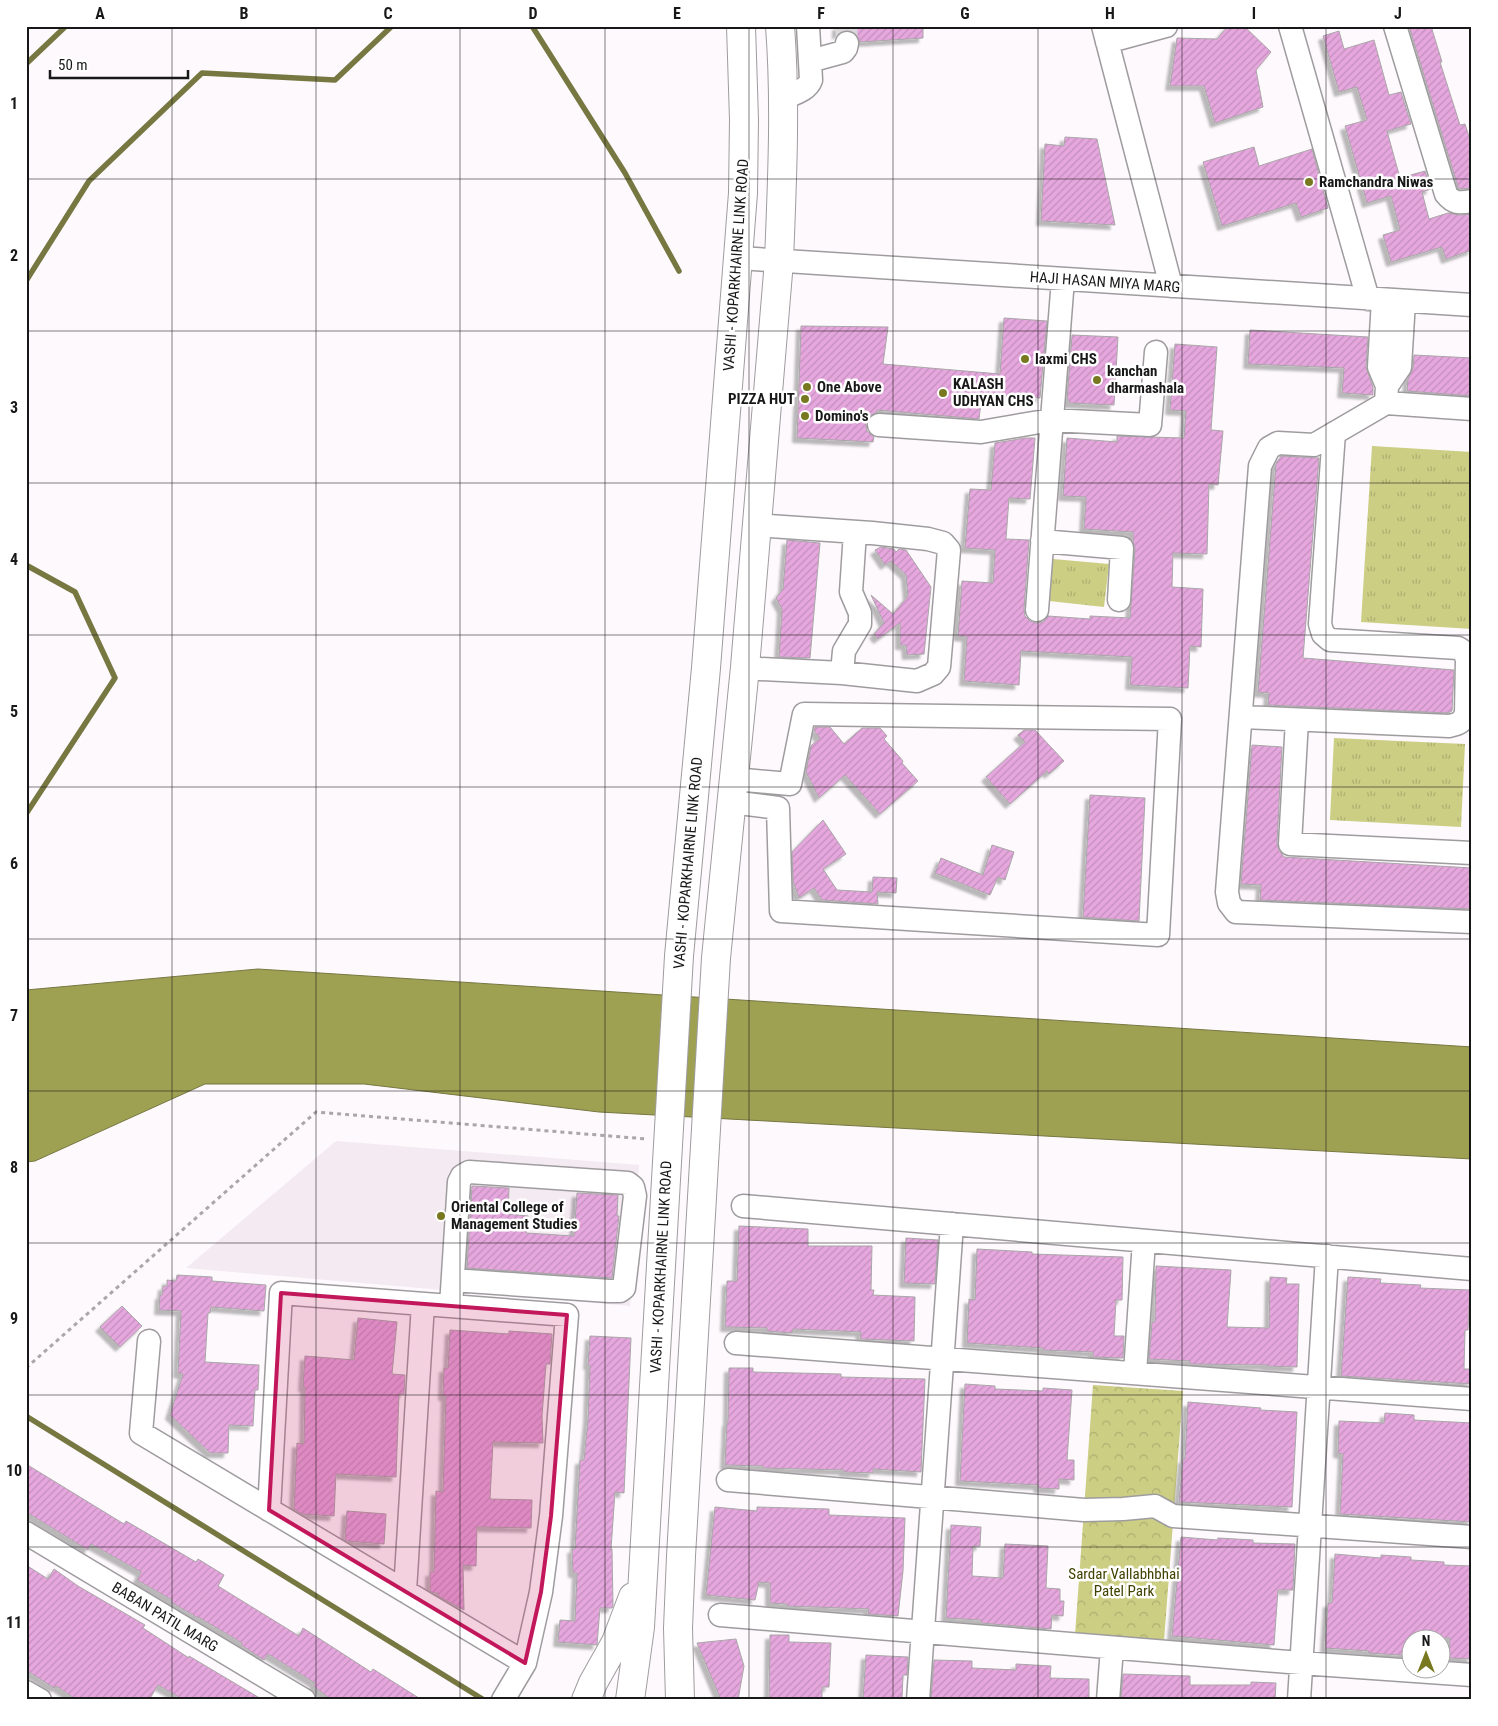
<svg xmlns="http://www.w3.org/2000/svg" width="1498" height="1726" viewBox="0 0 1498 1726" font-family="'Roboto Condensed',sans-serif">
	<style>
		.built { fill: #f4eaf2 }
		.grass { fill: url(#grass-tufts) }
		.park { fill: url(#park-crowns) }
		.water { fill: #9ea052; stroke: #767741 }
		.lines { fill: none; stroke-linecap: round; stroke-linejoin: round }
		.stream { stroke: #767741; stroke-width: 5.5 }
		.building { fill: url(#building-hatch); stroke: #a9a6a8; filter: url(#shadow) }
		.minor-tunnel { stroke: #dbd7da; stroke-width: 22; stroke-dasharray: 22 11; stroke-linecap: butt }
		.minor-casing { stroke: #9f9c9f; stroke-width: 25 }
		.major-casing { stroke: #9f9c9f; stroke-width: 30 }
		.path { stroke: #aaa7aa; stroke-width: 3; stroke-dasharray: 4 4; stroke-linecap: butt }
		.minor { stroke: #fff; stroke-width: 22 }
		.major { stroke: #fff; stroke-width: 28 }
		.marked { fill: #c2185b; fill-opacity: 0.2; stroke: #c2185b; stroke-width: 4; stroke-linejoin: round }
		.grid { fill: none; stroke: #191819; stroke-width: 1; stroke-opacity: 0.55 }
		.poi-dot { fill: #77781f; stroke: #fff; stroke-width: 2 }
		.labels { text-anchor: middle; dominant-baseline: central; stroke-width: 5; stroke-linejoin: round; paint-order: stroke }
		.poi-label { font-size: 15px; font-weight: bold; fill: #191819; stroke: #fff; text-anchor: start }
		.street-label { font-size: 15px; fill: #191819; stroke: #fff }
		.park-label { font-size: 15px; fill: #414202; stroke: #fff }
		.neatline { fill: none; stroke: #191819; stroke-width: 2 }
		.grid-label { font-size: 16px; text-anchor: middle; font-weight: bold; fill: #191819 }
	</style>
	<defs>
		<pattern id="grass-tufts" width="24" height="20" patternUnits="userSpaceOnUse" patternTransform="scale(1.25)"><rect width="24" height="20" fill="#cbce83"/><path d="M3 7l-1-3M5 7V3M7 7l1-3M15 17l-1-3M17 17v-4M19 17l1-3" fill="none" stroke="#aeb071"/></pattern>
		<pattern id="park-crowns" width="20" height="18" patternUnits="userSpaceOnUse" patternTransform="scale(1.25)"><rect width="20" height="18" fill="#cbce83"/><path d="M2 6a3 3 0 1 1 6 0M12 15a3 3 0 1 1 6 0" fill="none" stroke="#aeb071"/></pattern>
		<pattern id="building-hatch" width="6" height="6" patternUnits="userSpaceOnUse" patternTransform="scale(1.25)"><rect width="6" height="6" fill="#e5a7dd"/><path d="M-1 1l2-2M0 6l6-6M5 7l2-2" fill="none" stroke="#c48fbd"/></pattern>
		<filter id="shadow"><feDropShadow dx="-4.5" dy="4.5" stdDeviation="1" flood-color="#0004"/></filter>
	</defs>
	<rect width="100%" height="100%" fill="#fdf9fc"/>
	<path class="built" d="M336 1141 639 1165 630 1306 186 1268Z"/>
	<path class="grass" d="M1372 446 1472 452V629L1361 622Z
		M1053 559 1109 564 1104 607 1049 601Z
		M1334 738 1465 744 1461 827 1330 820Z"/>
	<path class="park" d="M1093 1385 1183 1391 1164 1641 1075 1635Z"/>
	<path class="water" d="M258 969 1472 1047V1159L599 1112 364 1084H205L35 1161 26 1162V990Z"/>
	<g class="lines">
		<path class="stream" d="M532 26 625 173 679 271
			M26 64 66 26
			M26 281 89 181 202 73 335 80 392 26
			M26 565 75 592 115 678 26 814
			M26 1416 484 1700"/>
	</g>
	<path class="building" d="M837 26H923V38L860 42 856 34 850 30 842 31 837 35Z
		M1228 26H1244L1271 52 1256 70 1263 107 1215 123 1204 86H1170L1177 38 1217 39Z
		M1409 26H1431L1442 62H1440L1460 125 1465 124 1472 146V188L1461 189 1458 187Z
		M1339 31 1344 49 1374 40 1389 95 1401 92 1411 124 1387 131 1400 178 1425 171 1431 189 1422 192 1429 219 1448 213 1459 215 1472 214V250L1446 259 1442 247 1391 262 1383 235 1400 230 1391 196 1367 203 1345 126 1367 120 1357 87 1339 92 1323 36Z
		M1065 137 1097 139 1115 225 1041 221 1045 144 1064 146Z
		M1254 147 1259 166 1312 149 1328 208 1301 217 1296 203 1222 226 1203 162Z
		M1004 318 1047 321 1040 398 982 394 979 419 877 410V412L868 417 866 424 867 431 874 437 873 442 797 438 801 326 888 327 883 364 1000 374Z
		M1250 330 1368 337 1366 367 1373 387V395L1342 393 1344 368 1248 364Z
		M1072 335 1118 337 1114 405 1069 403V400H1067Z
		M1175 344 1217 347 1211 430 1223 431 1218 485 1209 484 1207 554 1173 553 1172 587 1203 589 1201 647 1190 646 1188 688 1130 685 1132 657 1021 651 1019 685 964 681 967 637 958 636 962 581 993 583 995 550 965 548 970 489 991 490 995 443 1025 438H1035L1030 499 1009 498 1006 539 1029 540 1024 609 1025 616 1030 621 1036 623 1043 622 1048 616 1090 619V616L1130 618 1135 549 1133 541V532L1084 529 1086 497 1063 496 1067 438 1117 442V436L1184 438 1186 411 1170 410Z
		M1414 355 1472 358V396L1407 391 1408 379 1413 368Z
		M1281 456 1319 458 1303 658 1454 670 1452 711 1448 713 1268 705 1269 693 1258 692 1276 464Z
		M787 540 820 543 810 658 779 657 782 609 776 598 783 589Z
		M881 547 894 549 896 552 899 549 906 550 931 587 924 654 907 655 906 645H900V623L878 639 874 634 884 623 871 595 893 614 908 596 906 575 891 561 885 565 875 550Z
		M815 727H830L844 744 862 728H880L887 736 884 739 903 761 902 763 918 781 880 814 845 775 819 798 806 772 811 746 820 738 814 731Z
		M1024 730H1035L1064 761 1049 774 1047 771 1010 804 986 777 1025 742 1018 735Z
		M1252 745 1282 747 1277 843 1279 850 1284 857 1472 868V909L1260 900 1261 885 1241 884Z
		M1090 795 1145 798 1139 921 1083 917Z
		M823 820 846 854 823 869 837 890 872 892 873 877 897 878 896 893 877 892 878 904 822 900 814 888 799 898 793 881 792 852Z
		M992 845 1014 852 1005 880 998 877 990 895 935 873 941 858 983 875Z
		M472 1186 509 1188 508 1214 528 1216 526 1233 574 1236 577 1193 618 1195 617 1216H619L612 1278 467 1268Z
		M739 1226 808 1229V1246H872L871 1290H874L873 1295 915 1297 914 1341 860 1339 861 1332 793 1329 792 1333 767 1331V1328L725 1327 727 1281H737Z
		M906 1238 938 1240 935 1284 904 1283Z
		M977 1249 1032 1252V1254L1123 1257 1122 1300H1116L1114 1336H1124L1123 1358 1093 1357V1352L1043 1350V1348L967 1343 969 1299 975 1300Z
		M1156 1266 1231 1270 1227 1327 1269 1328 1270 1277 1287 1278 1286 1284H1299L1297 1367 1267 1366V1365L1190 1364V1361L1149 1359 1152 1322H1155Z
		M177 1275 212 1277V1281L266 1285 264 1311 211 1307 210 1313H208L205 1362 259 1365 258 1390H255L253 1426 229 1425 228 1453H210L170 1415 183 1374 178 1373 181 1311 159 1310 160 1295H162L163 1286H167V1280L176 1281Z
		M1348 1277 1381 1279 1380 1283 1421 1285 1420 1288 1470 1290 1468 1330H1465L1464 1369H1472V1384L1341 1376Z
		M122 1306 142 1326 120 1347 100 1327Z
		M358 1318 397 1322 392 1374 405 1375 404 1394H399L396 1477 336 1474 334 1516 302 1514 294 1509 297 1443 304 1444 305 1387H303L305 1356 354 1360Z
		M450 1330 509 1334V1331L552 1334 550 1364H546L542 1416 543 1443 493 1442 490 1499 532 1500 531 1528 477 1527 476 1566 463 1565 464 1610 438 1596V1593H434L430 1591V1572H434L436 1491 443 1492 446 1396H443L444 1368H448Z
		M590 1336 631 1338 624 1493 615 1492 611 1549H612L613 1605 612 1608H600L597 1645 558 1642 560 1620 575 1621 577 1573H573L572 1549H575L580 1460H584L588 1420 590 1365H588Z
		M729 1368H753V1372L841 1374V1377L925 1379 921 1472 873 1469V1473L844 1472V1470L763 1468V1466L725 1465 727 1422H728Z
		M965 1384 995 1386V1389L1043 1391V1388L1072 1390 1067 1460H1074V1480L1059 1479V1489L1038 1488 1039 1485 960 1481Z
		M1188 1402 1261 1408 1260 1410 1297 1412 1292 1507 1179 1502 1183 1459H1185Z
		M1385 1413 1414 1415V1420L1472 1423V1522L1340 1514 1343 1454 1338 1453 1339 1421 1384 1423Z
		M26 1464 124 1524 126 1521 196 1562 198 1559 224 1575 218 1586 299 1636 303 1628 371 1672 373 1669 422 1700H332L313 1686 315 1683 268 1654 264 1660 241 1645 242 1643 198 1617V1618L171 1602 172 1600 137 1580 141 1572 91 1544 88 1550 26 1512Z
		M715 1507 757 1511V1507L829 1509V1515L905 1518 903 1571 898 1616 868 1614 869 1609 787 1606V1604L770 1603V1583L759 1582 755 1600 706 1595Z
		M347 1511 386 1514 384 1544 347 1541 345 1540Z
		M951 1525 981 1527 980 1546H973L972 1576 1003 1578 1005 1544 1048 1546 1046 1588 1060 1589V1601H1064L1063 1616 1052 1615 1051 1629 981 1623V1620L946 1618Z
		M1181 1537 1217 1540 1218 1538 1253 1540V1543L1295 1544 1293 1590H1278L1274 1645 1172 1636Z
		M1335 1554 1381 1558V1555L1411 1557V1560L1444 1562V1565L1472 1566V1659L1449 1658 1450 1638H1410V1655H1399L1368 1653 1369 1651 1325 1648 1328 1603H1332Z
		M26 1565 48 1579 54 1569 78 1586 145 1625 143 1628 189 1658V1656L263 1700H184L158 1685 149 1700H77L56 1686 54 1688 26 1670Z
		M770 1635H789V1642L831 1643 829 1687H822V1700H769Z
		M736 1639 744 1666 738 1700H721L697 1643Z
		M866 1655 908 1657 907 1675H903L902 1700H863Z
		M934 1660 972 1661V1668L1016 1670V1664L1051 1666 1050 1678 1089 1679V1700H931Z
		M1123 1674 1190 1676V1685H1251V1682L1276 1683 1275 1700H1121Z"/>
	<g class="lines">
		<path class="minor-tunnel" d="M846 26 847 43"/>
		<g class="minor-casing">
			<path id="minor" d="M1103 26 1171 286
				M1290 26 1368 299
				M1395 26 1446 194C1454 204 1459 203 1472 201
				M1107 42 1166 26
				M810 61 843 52 846 48 847 43
				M782 99C792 94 807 91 811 80L808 26
				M739 258 1472 305
				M1383 300 1379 367 1387 386 1400 367 1404 301
				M1387 386 1386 403 1314 445 1278 443 1269 448 1260 466 1227 892 1229 903 1236 912 1472 922
				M1386 403 1472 409
				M879 425 981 432 1051 420 1150 425 1156 352
				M1042 541 1122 548 1119 600
				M1037 610 1063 279
				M745 667 760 669 842 673 917 681 933 674 939 667 949 550 943 543 928 539 872 533 756 525
				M842 673 844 651 860 624V613L851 592 855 532
				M1241 717 1449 726C1459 724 1463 722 1466 713L1467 659 1464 652 1458 648 1330 640 1323 634 1320 624 1334 433
				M1297 720 1290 844 1472 853
				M731 802 778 808 781 911 1158 935 1170 719 804 714 790 784 734 779
				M743 1206 1472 1269
				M451 1306 459 1182 462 1176 469 1172 628 1183 633 1187 635 1196 624 1288 620 1291H609L453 1280
				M149 1341 141 1433 525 1663
				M736 1343 1472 1399
				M1135 1373 1144 1241
				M728 1480 1084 1510 1123 1509 1155 1506 1173 1516 1472 1537
				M269 1510 281 1293 567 1315 551 1516 541 1592 525 1663 503 1700
				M26 1533 304 1700
				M405 1591 423 1304
				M720 1615 1301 1663 1472 1675
				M26 1692 40 1700
				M918 1700 952 1224
				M1108 1700 1112 1648
				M1299 1700 1327 1256"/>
		</g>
		<g class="major-casing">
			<path id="major" d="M586 1700 593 1683 616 1642 633 1597
				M630 1700 640 1627 679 956 706 668 743 193 744 120 741 26
				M680 1700 678 1628 681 1556 716 958 745 667 779 261C782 183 786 104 780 26"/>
		</g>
		<path class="path" d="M26 1368 316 1112 647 1139"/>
		<use href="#minor" class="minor"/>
		<use href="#major" class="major"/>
	</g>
	<path class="marked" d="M281 1293 567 1315 551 1516 541 1592 525 1663 269 1510Z"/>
	<path class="grid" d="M172 26V1700M316 26V1700M460 26V1700M605 26V1700M749 26V1700M893 26V1700M1038 26V1700M1182 26V1700M1326 26V1700M26 179H1472M26 331H1472M26 483H1472M26 635H1472M26 787H1472M26 939H1472M26 1091H1472M26 1243H1472M26 1395H1472M26 1547H1472"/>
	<g class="poi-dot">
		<circle cx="1309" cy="182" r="5"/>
		<circle cx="1025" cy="359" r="5"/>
		<circle cx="1097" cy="380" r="5"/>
		<circle cx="807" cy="387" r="5"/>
		<circle cx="943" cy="393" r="5"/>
		<circle cx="805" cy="399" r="5"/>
		<circle cx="805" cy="416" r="5"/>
		<circle cx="441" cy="1216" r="5"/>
	</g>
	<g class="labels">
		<g class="poi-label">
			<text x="1319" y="182">Ramchandra Niwas</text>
			<text x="1035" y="359">laxmi CHS</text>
			<text x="1107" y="371">kanchan<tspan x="1107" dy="17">dharmashala</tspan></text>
			<text x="953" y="384">KALASH<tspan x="953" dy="17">UDHYAN CHS</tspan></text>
			<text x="817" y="387">One Above</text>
			<text x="795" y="399" text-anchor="end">PIZZA HUT</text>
			<text x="815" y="416">Domino's</text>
			<text x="451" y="1207">Oriental College of<tspan x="451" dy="17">Management Studies</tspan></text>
		</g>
		<g class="street-label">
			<text transform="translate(736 265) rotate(-86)">VASHI - KOPARKHAIRNE LINK ROAD</text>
			<text transform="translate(1105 282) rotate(4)">HAJI HASAN MIYA MARG</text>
			<text transform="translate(688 863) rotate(-85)">VASHI - KOPARKHAIRNE LINK ROAD</text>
			<text transform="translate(661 1267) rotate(-87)">VASHI - KOPARKHAIRNE LINK ROAD</text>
			<text transform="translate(165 1617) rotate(31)">BABAN PATIL MARG</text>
		</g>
		<g class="park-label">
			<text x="1124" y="1574">Sardar Vallabhbhai<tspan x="1124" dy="17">Patel Park</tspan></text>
		</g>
	</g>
	<rect width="1498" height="1726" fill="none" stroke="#ffffff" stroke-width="55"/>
	<g transform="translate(1426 1654)"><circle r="24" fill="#ffffff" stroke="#a3a3a3"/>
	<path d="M0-4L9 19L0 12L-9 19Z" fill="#77781f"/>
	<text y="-8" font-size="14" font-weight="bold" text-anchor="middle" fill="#191819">N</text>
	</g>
	<path d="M50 70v8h138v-8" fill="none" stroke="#191819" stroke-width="2.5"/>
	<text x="58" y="70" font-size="15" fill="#191819" stroke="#ffffff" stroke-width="4" paint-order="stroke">50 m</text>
	<rect x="28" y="28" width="1442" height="1670" class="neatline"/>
	<g class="grid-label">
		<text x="100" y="19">A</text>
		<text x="244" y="19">B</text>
		<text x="388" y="19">C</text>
		<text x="533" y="19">D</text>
		<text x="677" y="19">E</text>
		<text x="821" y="19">F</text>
		<text x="965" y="19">G</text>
		<text x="1110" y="19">H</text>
		<text x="1254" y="19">I</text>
		<text x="1398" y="19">J</text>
		<text x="14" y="109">1</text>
		<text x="14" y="261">2</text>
		<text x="14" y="413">3</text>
		<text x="14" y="565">4</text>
		<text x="14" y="717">5</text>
		<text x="14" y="869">6</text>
		<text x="14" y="1021">7</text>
		<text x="14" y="1173">8</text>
		<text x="14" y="1324">9</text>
		<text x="14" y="1476">10</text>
		<text x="14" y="1628">11</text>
	</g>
</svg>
